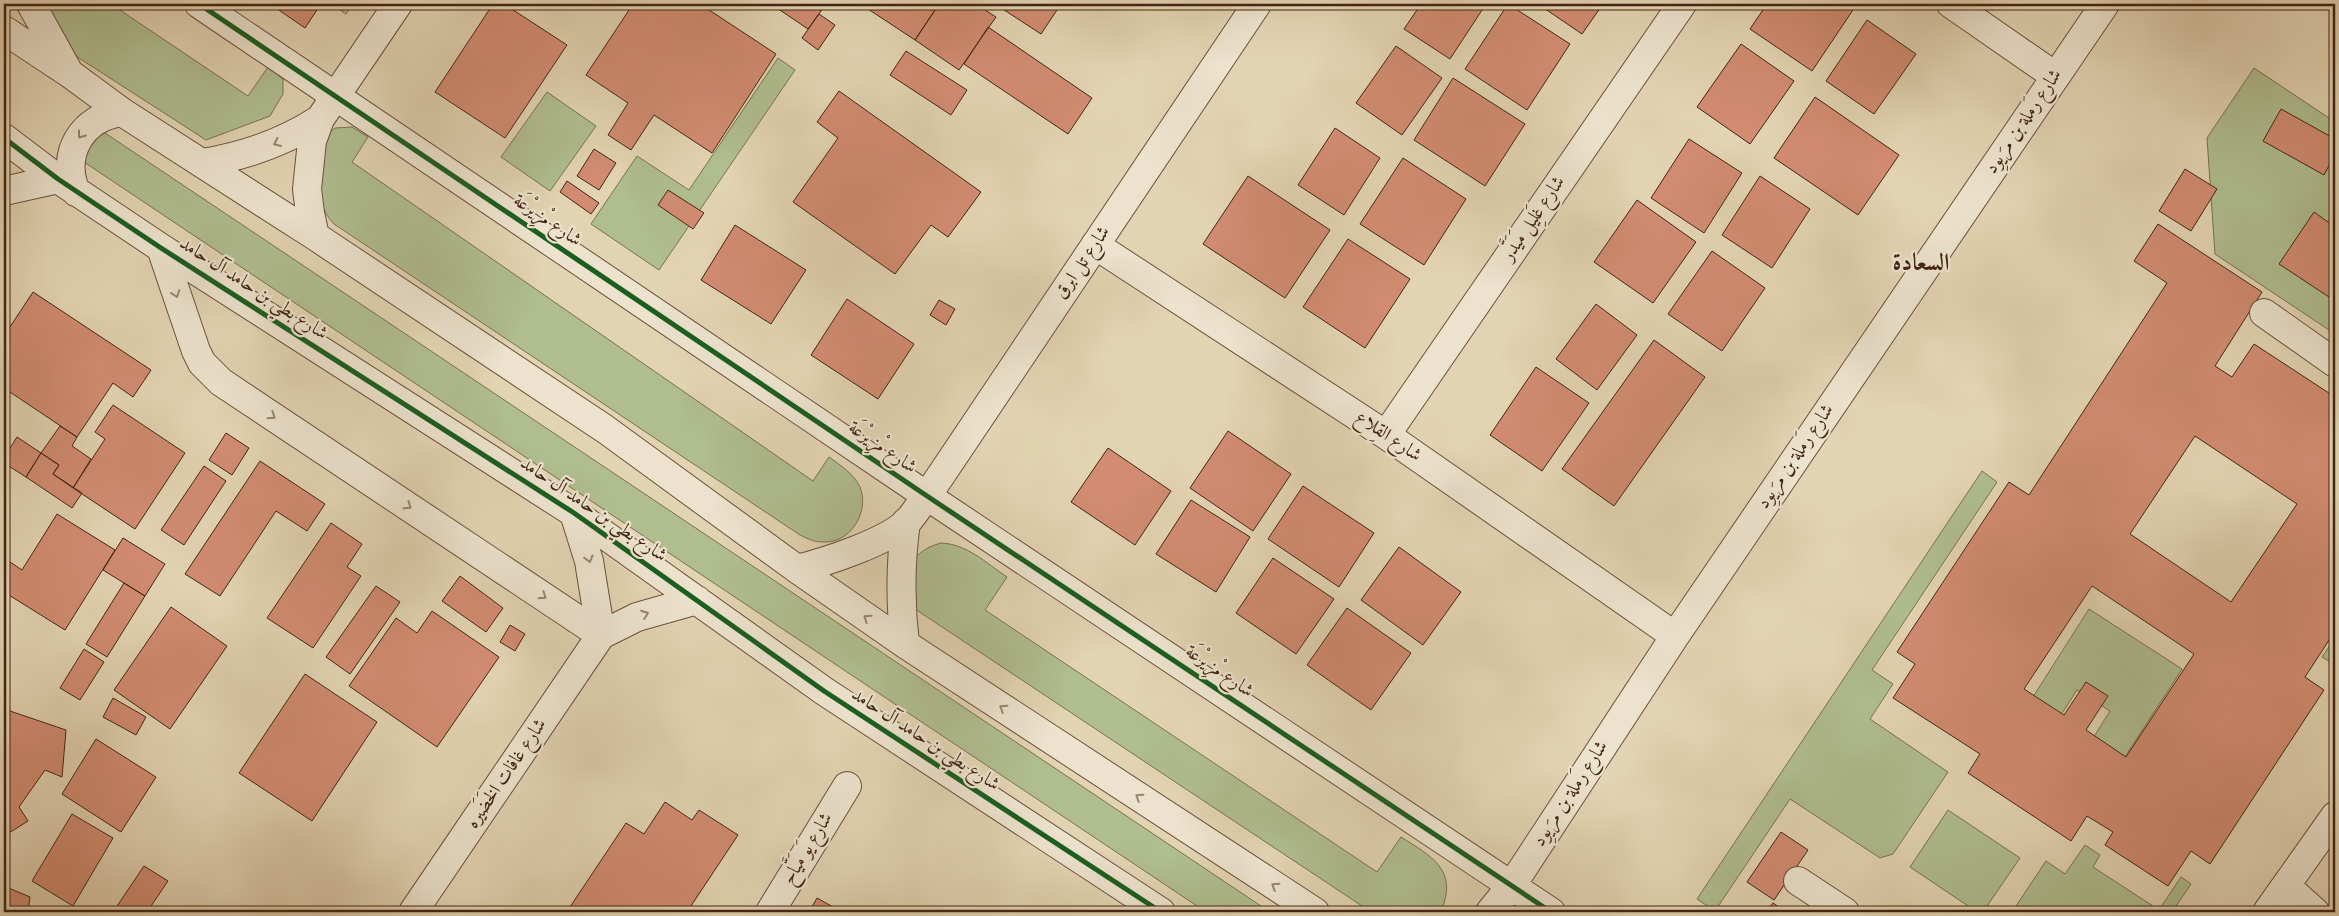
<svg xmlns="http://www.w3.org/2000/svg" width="2339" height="916" viewBox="0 0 2339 916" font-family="'Sorts Mill Goudy',Amiri,serif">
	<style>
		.green { fill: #afbd8f; stroke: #797152 }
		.building { fill: #d18c71; stroke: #432515; fill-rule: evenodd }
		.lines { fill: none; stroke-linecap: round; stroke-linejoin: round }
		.minor-casing { stroke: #6b503c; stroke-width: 30 }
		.minor { stroke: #ece2cd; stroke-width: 28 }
		.cycleway-casing { stroke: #ece2cd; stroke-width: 8 }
		.cycleway { stroke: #1b5e20; stroke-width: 5 }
		.oneway { stroke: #988471 }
		.labels { text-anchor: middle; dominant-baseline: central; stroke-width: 4.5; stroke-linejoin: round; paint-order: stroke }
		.street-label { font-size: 19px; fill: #432515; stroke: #ece2cd }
		.district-label { font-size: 24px; font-weight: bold; fill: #432515; stroke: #ece2cd }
	</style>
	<rect width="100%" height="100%" fill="#e2d3b2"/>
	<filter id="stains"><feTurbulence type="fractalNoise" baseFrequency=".004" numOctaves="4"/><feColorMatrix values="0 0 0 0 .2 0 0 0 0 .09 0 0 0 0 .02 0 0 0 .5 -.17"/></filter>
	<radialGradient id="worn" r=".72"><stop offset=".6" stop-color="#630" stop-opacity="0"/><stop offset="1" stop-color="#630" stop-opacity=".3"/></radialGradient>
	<path class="green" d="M24 4H111L248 96 268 67 283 79V94L270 116 206 140 34 29Z
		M331 4H353L346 14Z
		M778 58 795 70 659 270 591 224 637 156 689 190Z
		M2254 68 2335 122V334L2215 254 2207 138Z
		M547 92 596 126 550 191 501 157Z
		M96 127 1270 912H1206L78 158Z
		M352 127 368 137 352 162 813 481 829 457C840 465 854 474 860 487 870 512 850 544 823 542 814 542 808 539 800 535L334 224C311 201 321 166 323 137L335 128Z
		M1982 471 1997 482 1872 670 1893 684 1870 719 1948 772 1893 854 1880 858 1790 799 1715 911 1697 899Z
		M941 543C967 544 986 563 1007 577L985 610 1377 872 1401 837C1431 856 1459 870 1441 911L1371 912 918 611 913 606 909 566C918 553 926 547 941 543Z
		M2089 609 2182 669 2121 763 2090 743 2110 711 2077 690 2059 718 2031 700Z
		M2335 638V658L2332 663 2322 657Z
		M1948 810 2020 858 1983 912H1977L1910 867Z
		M2085 845 2100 855 2093 867 2159 910 2181 877 2191 884 2172 912H2012L2046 861 2065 874Z"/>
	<path class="building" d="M270 4H321L305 28Z
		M493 4H504L567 45 505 138 435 92Z
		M633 4H700L776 54 712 153 654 115 631 150 608 135 628 103 586 75Z
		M771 4H826L808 29Z
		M867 4H939L915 40 865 7Z
		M939 4H976L996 17 959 70 915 40Z
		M995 4H1061L1041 34Z
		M1421 4H1486L1450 59 1404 29Z
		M1508 4 1570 44 1527 110 1465 69Z
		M1538 4H1603L1582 34Z
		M1767 4H1857L1812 71 1750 29Z
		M819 14 835 25 818 50 802 38Z
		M1867 20 1916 54 1874 114 1826 81Z
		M988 27 1092 98 1068 134 964 64Z
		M1741 44 1794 81 1750 144 1697 107Z
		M1396 46 1442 78 1402 135 1356 103Z
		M906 51 967 90 951 115 890 75Z
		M1453 78 1525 124 1485 186 1414 140Z
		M839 91 981 192 948 237 931 225 895 274 793 202 838 138 817 122Z
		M1815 97 1899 155 1858 215 1774 158Z
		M2281 109 2335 139V154L2324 175 2263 141Z
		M1335 128 1380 158 1344 215 1298 185Z
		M1689 139 1742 173 1704 233 1651 198Z
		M594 149 616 163 599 190 577 176Z
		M1403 158 1466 199 1424 265 1360 224Z
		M2185 169 2217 189 2191 231 2159 211Z
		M1248 176 1330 230 1285 298 1203 244Z
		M1760 176 1810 209 1772 268 1722 235Z
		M567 181 599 203 591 214 560 192Z
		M668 190 704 213 693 229 658 205Z
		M1637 200 1696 242 1653 303 1594 262Z
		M2314 212 2335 227V287L2329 297 2279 264Z
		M2158 224 2262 292 2215 366 2232 377 2254 344 2335 397V446L2333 450 2335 451V631L2305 677 2324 690 2210 864 2191 851 2168 886 2105 845 2113 832 2087 816 2071 841 1968 773 1980 754 1893 698 1915 664 1897 652 2009 482 2029 495 2167 283 2134 261ZM2195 436 2297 504 2231 602 2130 534ZM2092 586 2194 654 2126 757 2086 730 2108 696 2086 682 2064 715 2024 689Z
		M735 225 806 270 771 324 701 280Z
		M1348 239 1410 279 1365 348 1303 307Z
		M1712 251 1765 288 1722 351 1668 314Z
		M33 292 151 370 133 397 113 383 77 437 4 388V336Z
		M847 299 914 344 878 399 811 355Z
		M939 300 955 309 946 325 930 315Z
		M1596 304 1637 335 1597 390 1556 359Z
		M1654 340 1705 377 1614 506 1562 469Z
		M1536 367 1589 403 1542 471 1490 435Z
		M113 405 185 453 135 529 73 488 105 439 95 432Z
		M60 426 77 437 72 446 91 459 73 488 53 474 59 465 41 453Z
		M1228 431 1291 474 1253 531 1190 488Z
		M226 433 249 448 232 475 209 460Z
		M17 437 41 453 26 477 4 463V458Z
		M1108 448 1171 491 1135 545 1071 502Z
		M41 453 59 465 53 474 82 493 72 508 26 477Z
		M260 461 325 504 307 531 276 511 220 596 185 574Z
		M204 466 226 481 184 545 161 530Z
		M1303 486 1374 533 1339 587 1268 539Z
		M1191 500 1250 537 1216 592 1156 554Z
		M57 514 115 550 65 630 4 592V573L10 562 22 570Z
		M331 523 362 544 347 567 361 576 313 648 267 618Z
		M123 538 165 564 145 596 103 570Z
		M1399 547 1461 592 1423 645 1361 600Z
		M1273 558 1334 599 1296 654 1236 613Z
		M460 576 503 608 486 632 442 601Z
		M124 583 145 596 107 657 86 644Z
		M376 586 400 602 350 674 326 657Z
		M171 607 227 646 170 729 114 690Z
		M1347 608 1411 653 1371 710 1307 665Z
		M432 611 499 657 437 747 349 686 396 618 417 633Z
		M510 625 525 634 515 651 500 642Z
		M84 649 104 662 80 700 60 688Z
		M305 674 377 722 312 821 239 773Z
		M113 698 146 717 136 735 103 717Z
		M4 709 66 730 62 777 45 770 19 807 28 821 4 836Z
		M96 739 156 777 121 832 62 794Z
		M665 802 692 820 699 810 738 835 687 912H578L570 907 626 823 644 834Z
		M72 814 113 838 73 906 32 881Z
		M1781 832 1808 850 1774 900 1747 882Z
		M144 866 168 881 147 912H113Z
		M4 886 30 897 28 912H4Z
		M817 898 842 912H809Z
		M1773 903 1786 912H1766Z"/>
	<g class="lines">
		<g class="minor-casing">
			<path id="minor" d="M31 4 67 69
				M199 4 927 496 1551 912
				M1951 4 2055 76
				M4 30 69 73 122 112 315 236 605 429 797 569 905 644 1315 912
				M4 138 58 179 161 248 574 513 824 691 1161 912
				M202 163C246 156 283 143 320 119
				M4 191 58 179
				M76 192C60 154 82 117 122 112
				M315 236 310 213 307 189 312 141 320 119 398 4
				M1095 245 1386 435 1675 636
				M161 248 196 351 202 363 221 382 601 635
				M2264 313 2335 363
				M1386 435 1682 4
				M574 513 589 561 601 635
				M797 569C825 562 888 542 908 521 915 513 920 504 927 496L1257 4
				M905 644C900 603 900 564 906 522
				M1798 881 1845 912
				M2286 886 2315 912
				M413 912 601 635 637 617 697 600
				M770 912 847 786
				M1490 912 1512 885 1675 636 2105 4
				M2267 912 2335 816"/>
		</g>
		<use href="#minor" class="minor"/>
		<g class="cycleway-casing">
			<path id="cycleway" d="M199 4 927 496 1551 912
				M4 138 58 179 161 248 574 513 824 691 1161 912"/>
		</g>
		<use href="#cycleway" class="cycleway"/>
	</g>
	<defs><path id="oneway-chevron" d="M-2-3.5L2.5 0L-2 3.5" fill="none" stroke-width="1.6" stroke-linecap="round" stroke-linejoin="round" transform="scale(1.25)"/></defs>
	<g class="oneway">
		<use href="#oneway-chevron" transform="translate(81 135) rotate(126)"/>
		<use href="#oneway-chevron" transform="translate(277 143) rotate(156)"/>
		<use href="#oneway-chevron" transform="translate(176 294) rotate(72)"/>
		<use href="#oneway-chevron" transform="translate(272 416) rotate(34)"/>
		<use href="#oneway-chevron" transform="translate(408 506) rotate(34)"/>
		<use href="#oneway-chevron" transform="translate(589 559) rotate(75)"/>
		<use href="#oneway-chevron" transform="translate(543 596) rotate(34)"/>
		<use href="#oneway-chevron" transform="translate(645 614) rotate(-20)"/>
		<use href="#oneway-chevron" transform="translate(867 618) rotate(-145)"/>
		<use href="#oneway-chevron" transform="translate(1003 708) rotate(-147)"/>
		<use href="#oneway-chevron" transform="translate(1139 797) rotate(-147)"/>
		<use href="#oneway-chevron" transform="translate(1275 886) rotate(-147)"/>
	</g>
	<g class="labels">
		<g class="street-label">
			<text transform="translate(2024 122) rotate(-56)">شارع رَملة بن مرَيوِد</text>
			<text transform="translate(1534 219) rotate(-56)">شارع غَلِيل مَيَدَّر</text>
			<text transform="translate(547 221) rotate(34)">شارع مْزِيرْعَة</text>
			<text transform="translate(1083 263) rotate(-56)">شارع تل ابرق</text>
			<text transform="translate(253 289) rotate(33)">شارع بطي بن حامد آل حامد</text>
			<text transform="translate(1388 437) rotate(34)">شارع القِلاع</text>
			<text transform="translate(882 448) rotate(34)">شارع مْزِيرْعَة</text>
			<text transform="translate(1796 457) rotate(-56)">شارع رَملة بن مرَيوِد</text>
			<text transform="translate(593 510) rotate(34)">شارع بطي بن حامد آل حامد</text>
			<text transform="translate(1219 672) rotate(34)">شارع مْزِيرْعَة</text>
			<text transform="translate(925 740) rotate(33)">شارع بطي بن حامد آل حامد</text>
			<text transform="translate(507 774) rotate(-56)">شارع غافات الخَضَيره</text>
			<text transform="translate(1571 794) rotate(-57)">شارع رَملة بن مرَيوِد</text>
			<text transform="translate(808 849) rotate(-59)">شارع يَو مَيَّاح</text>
		</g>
		<g class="district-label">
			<text x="1921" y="264">السعادة</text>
		</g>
	</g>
	<rect width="2339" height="916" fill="none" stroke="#e2d3b2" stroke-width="20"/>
	<rect x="5" y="5" width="2329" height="906" fill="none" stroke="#432515" stroke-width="2.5"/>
	<rect x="10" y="10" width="2319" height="896" fill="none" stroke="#432515"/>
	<rect width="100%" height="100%" filter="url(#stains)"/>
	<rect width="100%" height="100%" fill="url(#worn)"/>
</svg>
